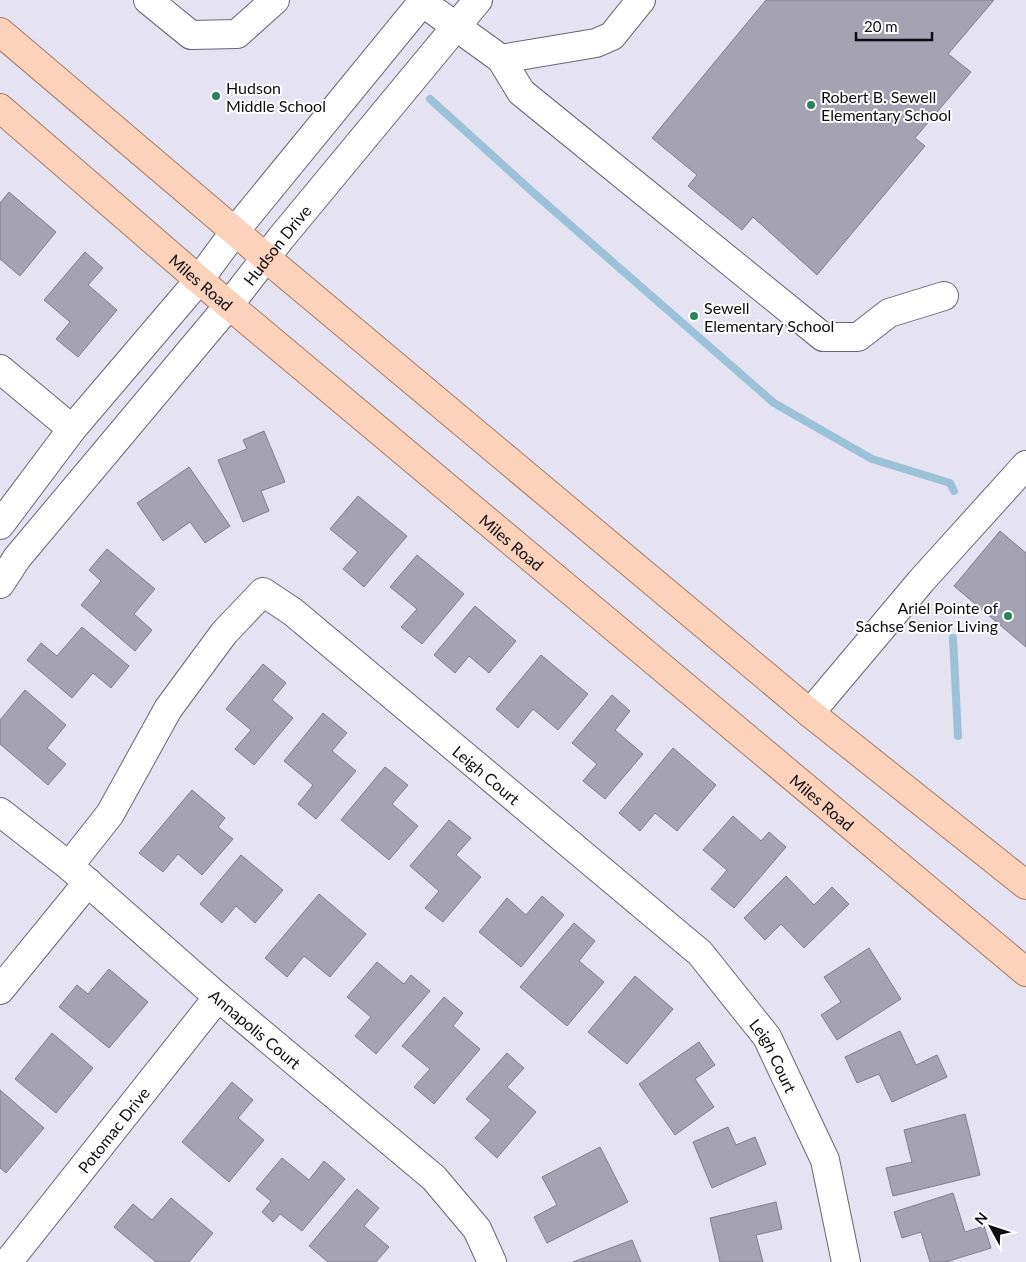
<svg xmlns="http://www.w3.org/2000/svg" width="1026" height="1262" viewBox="0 0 1026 1262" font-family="Lato,sans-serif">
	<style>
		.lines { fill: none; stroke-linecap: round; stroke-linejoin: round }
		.stream { stroke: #9bc2d8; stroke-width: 8 }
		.building { fill: #a5a3b2; stroke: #817e8c }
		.minor-casing { stroke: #686673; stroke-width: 30 }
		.major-casing { stroke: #a77a61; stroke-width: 30 }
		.minor { stroke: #fff; stroke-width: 28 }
		.major { stroke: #fcd3ba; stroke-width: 28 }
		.poi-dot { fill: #2a8358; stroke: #fff; stroke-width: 2 }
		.labels { text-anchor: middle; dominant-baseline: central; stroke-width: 4; stroke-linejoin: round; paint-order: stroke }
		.poi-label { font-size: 16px; fill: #0d0c11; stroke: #fff; text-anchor: start }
		.street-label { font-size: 16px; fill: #0d0c11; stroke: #fff }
	</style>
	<rect width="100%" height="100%" fill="#e5e2f2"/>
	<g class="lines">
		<path class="stream" d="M430 99 536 195 774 403 872 459 950 483 954 491
			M953 638 958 736"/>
	</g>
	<path class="building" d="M766 0H994L948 54 971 72 915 138 925 146 817 275 753 217 742 230 688 186 697 175 652 138Z
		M9 192 56 232 20 276 0 259V203Z
		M85 252 103 268 88 285 117 310 78 357 56 339 70 322 44 300Z
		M264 431 285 482 261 491 269 511 243 522 218 460 247 449 243 440Z
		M189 467 230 526 205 543 190 522 163 541 137 503Z
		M358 496 407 536 364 587 343 569 358 552 330 529Z
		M1000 531 1026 553V647L954 586Z
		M107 549 155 589 134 614 152 630 135 651 81 605 101 581 89 570Z
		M417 555 464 594 422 644 401 627 417 609 390 587Z
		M475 606 516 641 489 673 469 656 455 673 434 655Z
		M82 627 129 666 111 688 93 673 72 698 27 660 41 643 57 656Z
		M541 655 588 694 558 730 533 709 518 728 496 709Z
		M263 664 286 683 272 700 293 718 254 765 235 749 251 730 226 709Z
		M25 690 66 725 47 748 66 764 48 785 0 744V720Z
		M612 695 630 711 615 730 643 754 605 799 583 781 597 764 572 743Z
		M323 713 347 733 332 751 356 771 316 819 298 804 313 785 284 761Z
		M673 748 716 785 677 831 655 813 640 831 619 813Z
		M385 767 408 785 392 804 418 826 389 860 341 820Z
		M192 790 225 818 218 827 233 839 202 875 178 854 163 872 139 853Z
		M733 816 761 841 769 832 786 847 734 908 711 889 727 870 703 850Z
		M449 820 471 838 456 855 481 877 443 922 425 908 439 891 410 866Z
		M241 855 283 890 255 923 236 906 222 923 200 904Z
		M786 876 814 905 832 887 849 904 804 948 781 924 765 940 744 918Z
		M319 894 366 934 330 977 304 956 287 977 265 958Z
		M542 896 564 915 521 967 479 932 507 898 526 915Z
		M574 923 595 941 579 961 604 982 567 1026 520 987Z
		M869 948 901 999 837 1040 821 1015 841 1002 824 977Z
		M377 962 404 984 411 975 430 991 376 1054 355 1036 371 1017 347 997Z
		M109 969 148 1002 109 1048 59 1007 77 985 88 994Z
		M635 976 673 1009 627 1064 588 1032Z
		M444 997 463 1013 453 1026 480 1049 434 1104 414 1087 430 1069 402 1046Z
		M900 1031 916 1065 937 1055 947 1077 892 1102 879 1074 857 1083 845 1057Z
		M52 1033 93 1068 56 1113 15 1079Z
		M699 1042 715 1065 695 1079 714 1107 675 1135 639 1084Z
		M507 1053 524 1068 507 1087 536 1112 497 1158 475 1138 491 1120 466 1099Z
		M232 1082 253 1100 238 1118 264 1140 229 1182 182 1142Z
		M0 1090 44 1128 6 1173 0 1168Z
		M965 1114 980 1175 893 1196 886 1168 912 1162 904 1130Z
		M728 1127 736 1145 755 1137 766 1164 712 1188 693 1142Z
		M600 1147 628 1202 547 1243 534 1217 557 1205 542 1177Z
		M282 1158 309 1180 324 1161 345 1179 302 1231 280 1214 273 1222 262 1212 271 1201 256 1189Z
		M357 1189 379 1208 364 1226 389 1247 376 1262H328L309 1246Z
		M953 1193 965 1232 984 1226 991 1248 946 1262H930L921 1232 902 1238 894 1212Z
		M171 1198 213 1233 189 1262H156L114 1227 133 1204 152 1220Z
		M776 1202 782 1229 756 1235 763 1262H720L710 1218Z
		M632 1240 641 1262H573Z"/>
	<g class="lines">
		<g class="minor-casing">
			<g id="minor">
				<path d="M148 0 191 35 237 34 275 0"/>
				<path d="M422 2 501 59 521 92 823 337H858L889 313 944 296"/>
				<path d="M501 59 596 43 612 36 641 0"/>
				<path d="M0 369 72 429"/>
				<path d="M0 525 72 429 199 280 235 231 424 0"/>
				<path id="s1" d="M0 584 17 558 229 305 281 238 478 0"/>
				<path d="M810 713 922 580 1026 465"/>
				<path id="s2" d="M0 812 69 866 218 997 434 1178 477 1229 492 1262"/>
				<path id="s3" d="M69 866 110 814 168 709 224 633 263 592 293 612 700 953 767 1037 825 1160 846 1262"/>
				<path d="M0 990 88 882"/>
				<path id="s4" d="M8 1262 218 997"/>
			</g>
		</g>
		<g class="major-casing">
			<g id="major">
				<path d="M0 32 265 257 810 713 1026 885"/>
				<path id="s5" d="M0 108 199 280 1026 972"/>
			</g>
		</g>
		<use href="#minor" class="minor"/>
		<use href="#major" class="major"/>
	</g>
	<g class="poi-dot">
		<circle cx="216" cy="96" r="5"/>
		<circle cx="811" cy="105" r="5"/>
		<circle cx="694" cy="316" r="5"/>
		<circle cx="1008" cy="616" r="5"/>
	</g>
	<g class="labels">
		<g class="poi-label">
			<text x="226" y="87">Hudson<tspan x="226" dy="18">Middle School</tspan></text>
			<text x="821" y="96">Robert B. Sewell<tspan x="821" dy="18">Elementary School</tspan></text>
			<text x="704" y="307">Sewell<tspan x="704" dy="18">Elementary School</tspan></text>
			<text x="998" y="607" text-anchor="end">Ariel Pointe of<tspan x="998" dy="18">Sachse Senior Living</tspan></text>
		</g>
		<g class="street-label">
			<text stroke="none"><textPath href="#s1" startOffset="438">Hudson Drive</textPath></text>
			<text stroke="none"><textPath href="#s5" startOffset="266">Miles Road</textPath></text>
			<text stroke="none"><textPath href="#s5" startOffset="671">Miles Road</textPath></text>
			<text stroke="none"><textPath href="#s3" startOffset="626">Leigh Court</textPath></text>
			<text stroke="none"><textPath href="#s5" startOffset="1076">Miles Road</textPath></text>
			<text stroke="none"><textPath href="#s2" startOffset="335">Annapolis Court</textPath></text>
			<text stroke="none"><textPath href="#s3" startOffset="1031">Leigh Court</textPath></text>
			<text stroke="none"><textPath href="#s4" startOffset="169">Potomac Drive</textPath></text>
		</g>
	</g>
	<g transform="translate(991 1227) rotate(310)" stroke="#ffffff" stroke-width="4" paint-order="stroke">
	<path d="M0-4L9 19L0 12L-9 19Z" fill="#0d0c11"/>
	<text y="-8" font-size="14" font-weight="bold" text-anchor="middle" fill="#0d0c11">N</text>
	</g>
	<path d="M856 32v8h76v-8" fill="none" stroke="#0d0c11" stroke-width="2.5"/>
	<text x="864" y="32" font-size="15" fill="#0d0c11" stroke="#ffffff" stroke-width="4" paint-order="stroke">20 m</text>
</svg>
